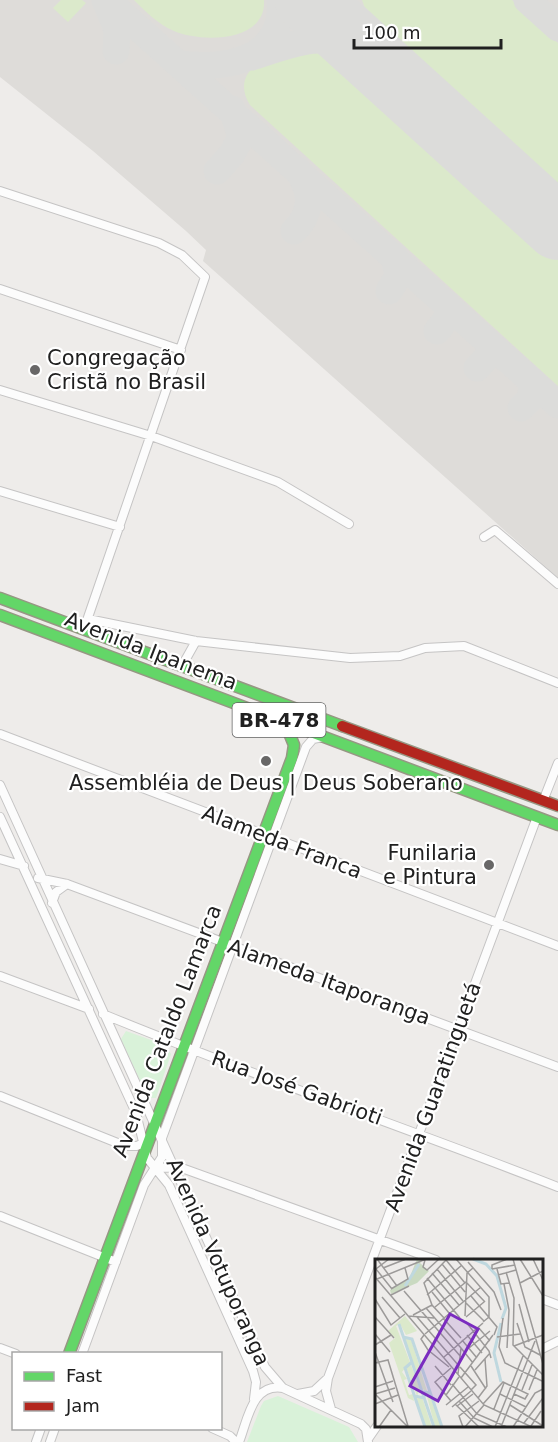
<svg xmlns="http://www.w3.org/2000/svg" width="558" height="1442" viewBox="0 0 558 1442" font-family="'DejaVu Sans',sans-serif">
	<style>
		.airport { fill: #dedcd9 }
		.grass { fill: #dbe9cb }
		.park { fill: #d9f2d9 }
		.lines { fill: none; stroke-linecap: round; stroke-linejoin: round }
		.taxiway { stroke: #dcdcda; stroke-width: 27 }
		.runway { stroke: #dcdcda; stroke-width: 66 }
		.street-casing { stroke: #c5c4c4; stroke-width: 10 }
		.fast-casing { stroke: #969783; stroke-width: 13 }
		.jam-casing { stroke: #969783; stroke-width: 13 }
		.street { stroke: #fcfcfc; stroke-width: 8 }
		.fast { stroke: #63d668; stroke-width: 10 }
		.jam { stroke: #b3261e; stroke-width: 10 }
		.poi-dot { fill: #686767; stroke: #fff; stroke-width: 2 }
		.labels { text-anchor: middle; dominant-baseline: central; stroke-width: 4.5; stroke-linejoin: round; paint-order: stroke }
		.shield { fill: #fff; stroke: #636363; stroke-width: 1.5 }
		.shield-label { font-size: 20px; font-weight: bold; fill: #202020 }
		.poi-label { font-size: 21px; fill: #202020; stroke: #fff; text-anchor: start }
		.street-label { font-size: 21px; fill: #202020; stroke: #fff }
		.inset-river { fill: none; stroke: #bfd8df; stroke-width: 3 }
		.inset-road { fill: none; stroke: #9c9a99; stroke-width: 1.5 }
		.view { fill: #7b2cbf; fill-opacity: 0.15; stroke: #7b2cbf; stroke-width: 3 }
		.inset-edge { fill: none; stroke: #202020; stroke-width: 3 }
	</style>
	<rect width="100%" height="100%" fill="#eeecea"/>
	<path class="airport" d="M0 0H558V578L203 261 206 250 186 231 93 151 0 77Z"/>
	<path class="grass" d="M61 0H82L86 3 68 22 53 8Z
		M134 0H264C267 42 202 43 174 31 158 24 146 12 134 0Z
		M362 0H512L558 43V192L380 32 369 19Z
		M320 45 335 51 348 60 558 251V386L250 105C224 63 289 46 320 45Z"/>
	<path class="park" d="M126 1031 165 1045 171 1054 156 1098H148L121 1039Z
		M278 1396 349 1427 358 1442H247L261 1406 264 1401Z"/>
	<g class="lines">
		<path class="taxiway" d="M105 0 117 29 116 51
			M107 0 558 405
			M527 0 558 28
			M252 57C293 44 318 31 361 48L347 30 336 0
			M177 63C223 71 285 61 280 0
			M217 171 232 154 241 137 232 109
			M294 231C313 212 312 193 298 170
			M389 291 398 276 394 256
			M437 331C444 322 451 316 447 304
			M477 368 489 355V343
			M521 408 531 398 532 381"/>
		<path class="runway" d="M308 0 558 227"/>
		<g class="street-casing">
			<path id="street" d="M0 191 159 243 182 255 205 277 84 629
				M0 289 181 350
				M0 390 151 436 278 482 349 524
				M0 491 120 527
				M484 537 495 530 558 584
				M88 619 196 641 350 658 400 656 425 648 464 646 558 683
				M182 666 196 641
				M0 734 558 946
				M0 785 265 1367 283 1388
				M543 801 558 763
				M0 817 136 1113 147 1158 169 1185 253 1371 256 1382 254 1399
				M0 859 24 866
				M38 878 67 884 558 1067
				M52 903 56 892 67 884
				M0 976 89 1009
				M103 1014C253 1076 407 1128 558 1187
				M0 1096 125 1146H137L145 1142
				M154 1168 179 1167 436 1260
				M0 1216 116 1262
				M542 1299 558 1305
				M0 1348 16 1354
				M542 1349 558 1341
				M82 1354 144 1185 162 1157V1138L306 747 313 739 323 737
				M298 1394 314 1391 328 1378
				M331 1409 326 1391 328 1378 537 817
				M212 1428 230 1436 236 1442
				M368 1439 377 1426
				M36 1442 41 1428
				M50 1442 55 1428
				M239 1442C248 1419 252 1383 283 1388L361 1424 366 1429 368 1442"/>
		</g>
		<g class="fast-casing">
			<path id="fast" d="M0 598 342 726
				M0 615 558 825
				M69 1354 292 758 294 745 285 723"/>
		</g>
		<g class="jam-casing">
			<path id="jam" d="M342 726 558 806"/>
		</g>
		<use href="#street" class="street"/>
		<use href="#fast" class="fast"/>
		<use href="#jam" class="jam"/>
	</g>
	<g class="poi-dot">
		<circle cx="35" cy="370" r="6"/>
		<circle cx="266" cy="761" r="6"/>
		<circle cx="489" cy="865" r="6"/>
	</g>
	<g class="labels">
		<rect class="shield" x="232.5" y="703" width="93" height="34" rx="4.5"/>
		<g class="shield-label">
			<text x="279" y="720">BR-478</text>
		</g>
		<g class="poi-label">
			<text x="47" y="358">Congregação<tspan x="47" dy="24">Cristã no Brasil</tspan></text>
			<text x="266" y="783" text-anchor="middle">Assembléia de Deus | Deus Soberano</text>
			<text x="477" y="853" text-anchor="end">Funilaria<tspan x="477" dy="24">e Pintura</tspan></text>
		</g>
		<g class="street-label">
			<text transform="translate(151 651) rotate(21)">Avenida Ipanema</text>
			<text transform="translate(282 842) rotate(21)">Alameda Franca</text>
			<text transform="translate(329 982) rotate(20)">Alameda Itaporanga</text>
			<text transform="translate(167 1031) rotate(-69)">Avenida Cataldo Lamarca</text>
			<text transform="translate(297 1088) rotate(20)">Rua José Gabrioti</text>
			<text transform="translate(433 1097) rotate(-70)">Avenida Guaratinguetá</text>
			<text transform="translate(218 1262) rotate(66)">Avenida Votuporanga</text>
		</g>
	</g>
	<g transform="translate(375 1259)">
		<rect width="168" height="168" fill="#eeecea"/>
		<path d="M30 57 42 72 31 76 25 65 21 67 35 103 27 113 32 120 29 121 34 136 38 135 39 142 33 139 14 84 20 79 13 72ZM29 78 36 80 52 132 47 130ZM36 106 45 130 42 137 31 108ZM51 134 55 137 66 168H60ZM44 137 47 138 57 168H50L41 140Z" fill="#dbe9cb"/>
		<path d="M42 0H49L45 4 54 12 42 24 16 35 15 31 34 20Z" fill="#cadac1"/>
		<path class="inset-river" d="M98 0 111 5 122 17 131 49 127 60M30 27 44 5M126 64 119 94 126 123M24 65 59 168M28 78 37 80 67 168M37 103 30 109 50 168M40 137 49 139 50 133 55 134"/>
		<path class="inset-road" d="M2 0 22 27M14 0 1 10 17 30M81 0 114 38V58L108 63M138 0 168 105M145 0 168 37M158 0 168 21M50 1 48 8 52 11 64 0M71 1 90 24M93 3 119 33 126 51M67 5 90 33M8 9 31 0M62 10 88 42M117 10 140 6M117 10V6L132 0M122 10 126 25 134 24M131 13 139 39 138 86 168 116M57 14 84 46M123 16 141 11M0 18 109 146 157 168M52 19 85 59M2 20 51 0M145 24 168 12M129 25 134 51 132 89M16 30 33 20 30 9M29 32 86 98M57 33 74 54M16 36 34 27M52 36 87 6M96 37 122 68 119 76M7 38 25 59M0 40 16 66 30 55M91 44 109 62M144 45 154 83M60 48 91 23 110 43M51 49 86 89M38 56 57 46M33 57 59 59M90 57 92 14 98 9M0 58 19 79M42 58 84 107M91 58 109 43M68 59 86 79M128 59 124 88 130 104 167 122M70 60 57 46 49 24 72 0M91 63 114 92 116 99M142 64 150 88 165 96M103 68 115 82M0 75 15 93M50 75 106 28M49 76 46 80 53 91 74 108M92 76 107 94M122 78 145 75M87 81 102 99M0 86 16 76M139 87 168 76M86 89 98 104M94 89 115 72M0 93 18 143M69 98 108 64M0 104 13 101 33 167M60 107 76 126M96 107 111 130M85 108 101 126 96 131M76 109 60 123 76 142M100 111 115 94M83 115 86 89M86 119 118 76M77 125 102 155 132 168M0 128 18 122M147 131 157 106M154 131 162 111M0 135 32 167M0 135 20 129M125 135 151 148M71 136 84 118M103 139 112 127 110 100M84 142 99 159 118 168M0 145 23 136M80 145 104 168M108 145 128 123 153 135 150 140 139 135M71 146 93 128M135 146 168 167M82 147 98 135M77 148 96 132M119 150 129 124M149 164 168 139M156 167 166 152M4 168 16 151M88 168 84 157 104 142M90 168 109 146M120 168 148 97M126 168 160 82M138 168 160 134 168 130"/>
		<path class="view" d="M75 55 103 70 63 142 35 127Z"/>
		<rect width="168" height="168" class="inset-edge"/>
	</g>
	<rect x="12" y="1352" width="210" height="78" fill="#ffffff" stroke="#a6a6a6" stroke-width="1.5"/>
	<rect x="24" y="1372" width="30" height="9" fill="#63d668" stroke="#a6a6a6" stroke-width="1.5"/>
	<text x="66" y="1382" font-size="18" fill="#202020">Fast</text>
	<rect x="24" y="1402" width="30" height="9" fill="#b3261e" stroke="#a6a6a6" stroke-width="1.5"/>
	<text x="66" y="1412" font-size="18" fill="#202020">Jam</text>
	<path d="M354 39v9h147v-9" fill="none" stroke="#202020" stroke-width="3"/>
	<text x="363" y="39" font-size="18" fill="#202020" stroke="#ffffff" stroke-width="4.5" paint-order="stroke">100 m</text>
</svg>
